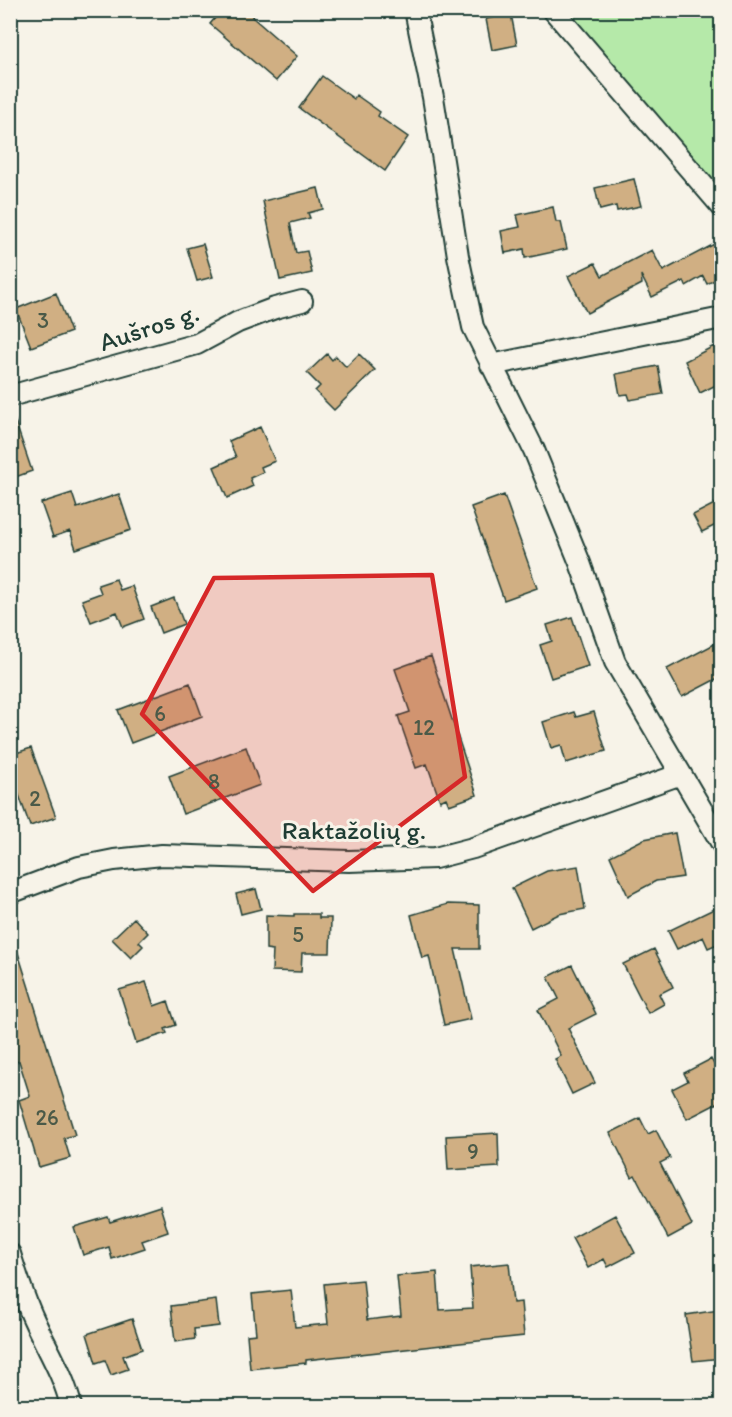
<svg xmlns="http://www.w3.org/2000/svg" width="732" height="1417" viewBox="0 0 732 1417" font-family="Itim,sans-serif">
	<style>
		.green { fill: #b5e9a9; stroke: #6a936e; stroke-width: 1.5 }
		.building { fill: #d0af83; stroke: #1f3d34; stroke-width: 1.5 }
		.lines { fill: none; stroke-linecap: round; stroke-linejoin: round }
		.minor-casing { stroke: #1f3d34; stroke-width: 24 }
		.minor { stroke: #f7f3e8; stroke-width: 20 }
		.marked { fill: #d62828; fill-opacity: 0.2; stroke: #d62828; stroke-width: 4.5; stroke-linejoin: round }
		.labels { text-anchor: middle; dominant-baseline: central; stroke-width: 6; stroke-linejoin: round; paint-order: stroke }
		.number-label { font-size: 22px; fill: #4b5a48 }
		.street-label { font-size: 26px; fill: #1f3d34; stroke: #f7f3e8 }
	</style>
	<rect width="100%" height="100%" fill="#f7f3e8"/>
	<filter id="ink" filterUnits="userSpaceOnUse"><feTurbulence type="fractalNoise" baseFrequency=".0167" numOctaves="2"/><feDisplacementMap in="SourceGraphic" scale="12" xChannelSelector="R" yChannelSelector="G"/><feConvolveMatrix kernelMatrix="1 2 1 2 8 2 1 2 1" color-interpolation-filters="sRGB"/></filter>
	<g filter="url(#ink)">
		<path class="green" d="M565 11H721V191Z"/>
		<path class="building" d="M222 10H258L252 17 297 56 276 81 210 24Z
			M511 14 517 45 492 50 486 19Z
			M322 76 354 99 356 95 380 112 378 116 408 137 385 171 299 108Z
			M634 179 641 206 617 211 616 206 600 210 595 188Z
			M318 188 323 209 308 213 310 218 290 223 296 253 307 251 312 273 280 280 263 201Z
			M553 207 556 222H561L567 249 525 258 524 249 505 253 501 231 520 227 517 215Z
			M722 240V276L707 284 703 276 686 286 684 281 652 297 641 275 642 284 587 313 568 276 595 263 602 276 652 250 663 271Z
			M203 244 213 277 197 281 187 248Z
			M56 293 71 332 31 347 16 309Z
			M714 346 722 360V382L700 393 685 361Z
			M327 354 332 360 336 356 346 367 359 354 375 370 334 410 315 391 320 386 307 373Z
			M658 366 663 394 630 400 628 394 620 395 616 374Z
			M13 415 32 471 10 479V416Z
			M260 427 275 461 261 467 263 472 250 478 253 486 227 498 214 467 236 457 229 441Z
			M72 493 77 508 119 494 131 530 76 549 70 531 53 537 41 503Z
			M504 495 537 588 504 600 471 507Z
			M722 500V522L702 532 693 515Z
			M116 579 120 590 132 586 144 619 123 627 117 612 91 622 82 600 101 593 98 585Z
			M174 598 184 624 161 633 151 607Z
			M572 617 588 666 551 678 540 645 552 641 547 625Z
			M722 640V676L682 697 667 669Z
			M431 656 477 795 449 805 446 798 440 801 427 764 416 768 398 716 410 712 395 669Z
			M190 683 202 716 131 743 118 710Z
			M574 712 576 717 594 712 606 751 566 763 561 745 551 748 543 722Z
			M246 747 260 785 183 814 169 776Z
			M31 748 56 817 30 826 10 770V755Z
			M675 833 683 877 656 881 628 896 610 856 644 839Z
			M578 866 585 909 559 914 531 928 512 888 547 871Z
			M256 889 261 909 241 914 236 894Z
			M448 904 479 905V949H455L471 1019 444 1025 429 956 422 958 411 915Z
			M722 905V942L708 948 703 937 677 949 668 931Z
			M294 914H319V918H331L330 953H302L301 972 272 971 273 950 266 949V915L294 916Z
			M134 918 148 933 139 942 143 946 131 958 112 939Z
			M14 940 75 1135 64 1138 70 1158 39 1167 19 1100 30 1096 19 1061 10 1064V941Z
			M654 949 673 987 659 994 664 1004 648 1013 623 964Z
			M572 965 596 1014 568 1028 595 1083 572 1094 555 1059 561 1056 538 1010 559 999 548 977Z
			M146 982 154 1006 168 1001 176 1025 165 1029 167 1033 136 1043 119 990Z
			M711 1059 722 1079V1101L687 1119 672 1089 688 1081 684 1073Z
			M640 1118 648 1134 656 1130 670 1158 660 1163 692 1225 668 1238 635 1175 632 1177 610 1133Z
			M498 1133 499 1167 448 1170 446 1136Z
			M160 1206 168 1232 142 1241 145 1248 112 1259 109 1247 83 1255 74 1227 108 1217 110 1222Z
			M615 1215 635 1253 608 1267 604 1259 588 1268 572 1238Z
			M509 1263 513 1303 521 1302 524 1336 306 1360V1363L250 1369 247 1335 256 1334 252 1294 291 1290 295 1327 328 1324 324 1284 363 1280 367 1320 401 1316 397 1276 437 1272 440 1310 473 1308 470 1267Z
			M216 1300 219 1326 194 1329 195 1339 175 1342 171 1306Z
			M719 1310 722 1330V1358L693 1361 686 1315Z
			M132 1319 142 1349 123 1356 128 1369 111 1375 105 1360 96 1363 87 1334Z"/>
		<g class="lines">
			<g class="minor-casing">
				<path id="minor" d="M415 10 433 97 458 256 473 327 534 450 580 563 615 662 681 774
					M553 10 722 207
					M491 365 722 318
					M10 396 197 344 238 322 275 308 302 301
					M10 893 79 867 114 860 162 855 349 861 435 858 473 848 681 774 722 844
					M10 1254C17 1276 24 1299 34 1320 47 1349 64 1375 71 1406"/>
			</g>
			<use href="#minor" class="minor"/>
		</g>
	</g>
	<path class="marked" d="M432 575 465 777 313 891 142 714 214 578Z"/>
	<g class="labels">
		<g class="number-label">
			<text x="43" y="320">3</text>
			<text x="160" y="713">6</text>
			<text x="424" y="727">12</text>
			<text x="214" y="781">8</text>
			<text x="35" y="798">2</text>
			<text x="298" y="934">5</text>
			<text x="47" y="1117">26</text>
			<text x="473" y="1151">9</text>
		</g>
		<g class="street-label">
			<text transform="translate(149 327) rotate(-18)">Aušros g.</text>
			<text x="354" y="830">Raktažolių g.</text>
		</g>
	</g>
	<rect width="732" height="1417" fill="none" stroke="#f7f3e8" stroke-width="36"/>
	<rect x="18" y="18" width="696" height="1381" fill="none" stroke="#1f3d34" stroke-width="2" filter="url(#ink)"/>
</svg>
